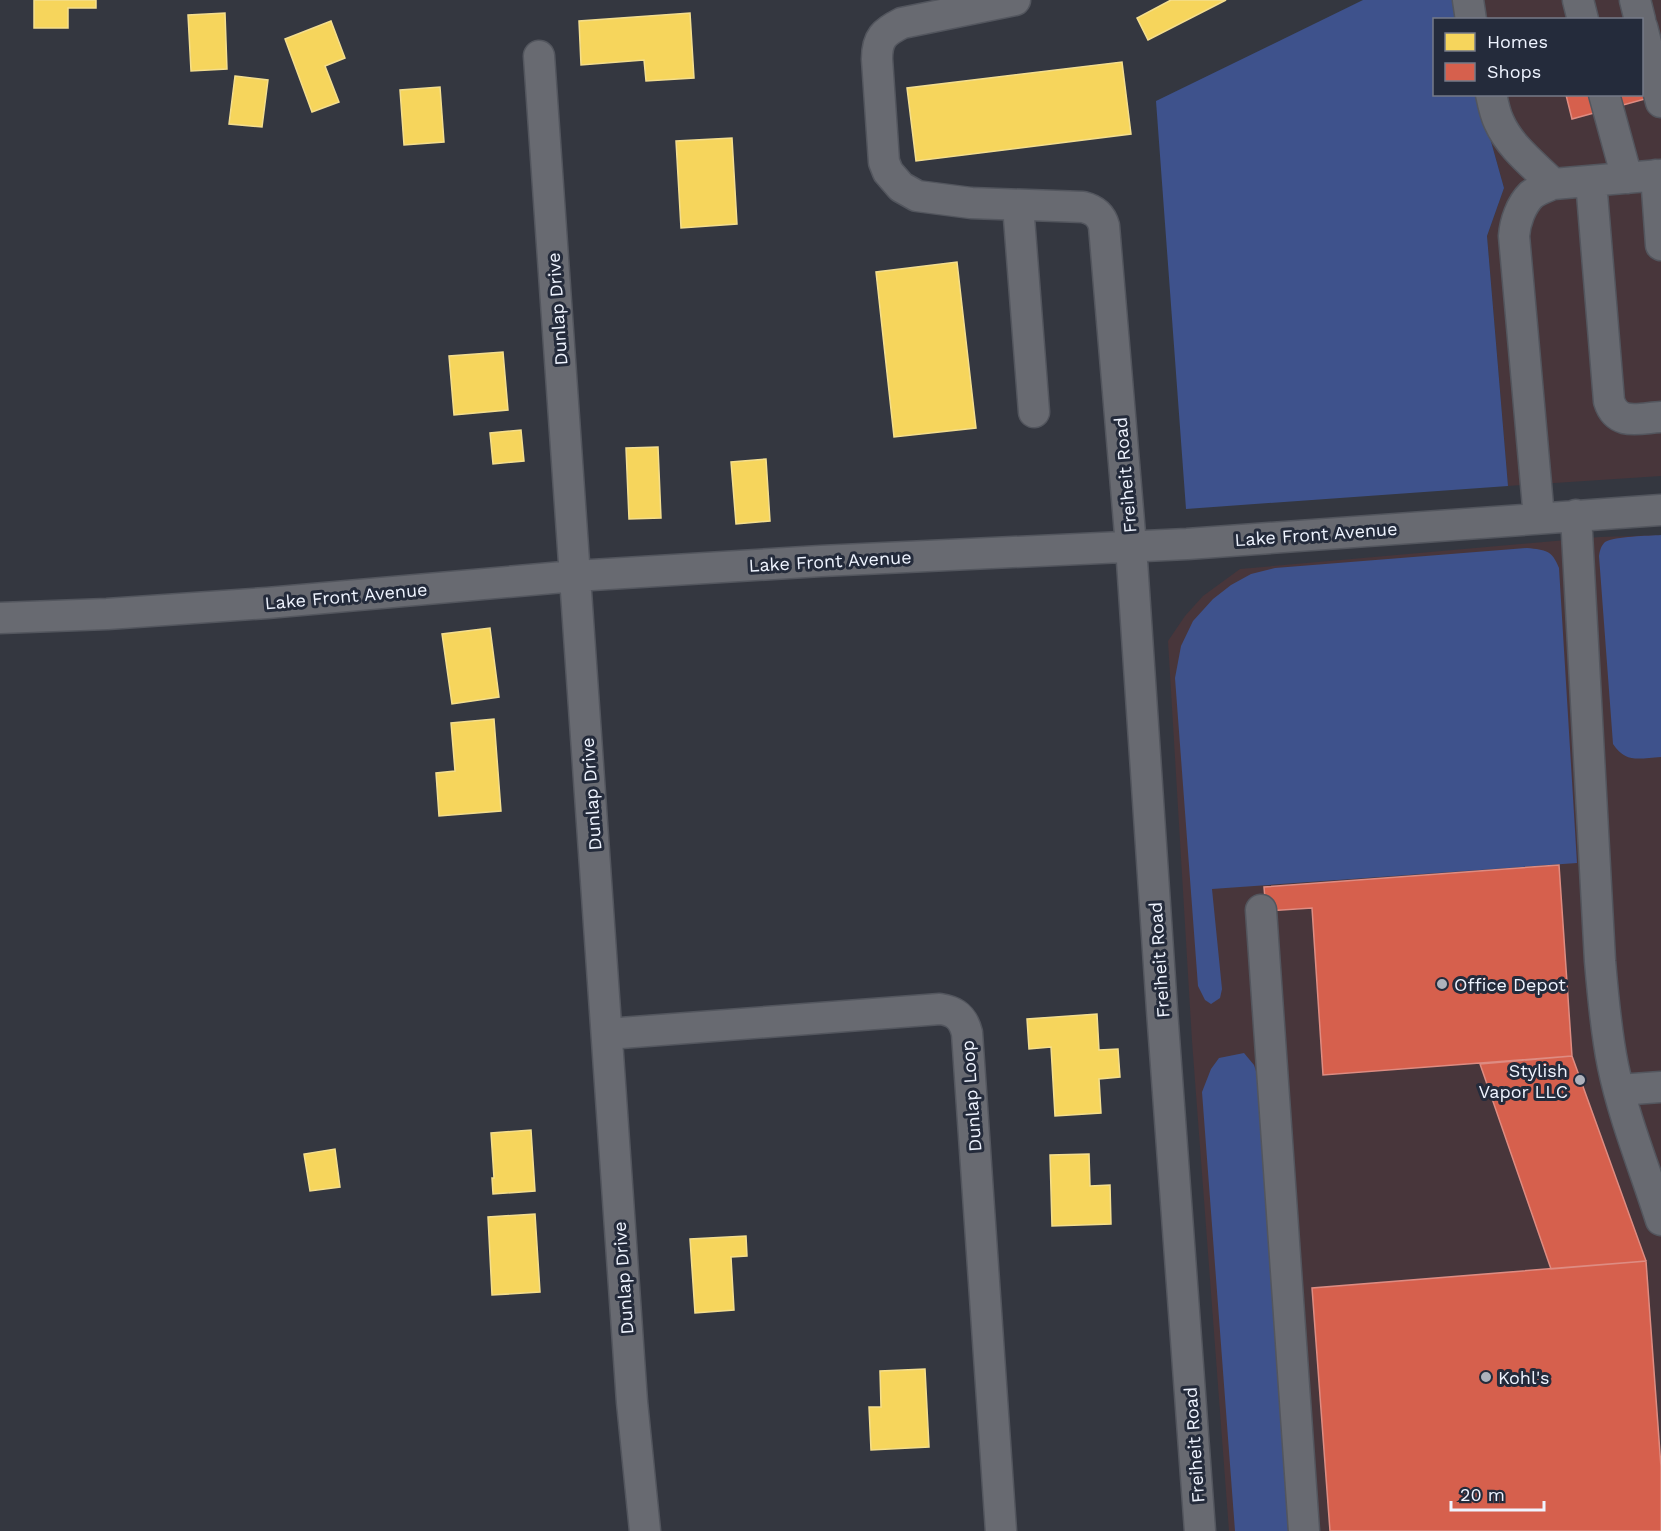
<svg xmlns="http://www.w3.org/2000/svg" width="1661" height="1531" viewBox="0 0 1661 1531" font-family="'Work Sans',sans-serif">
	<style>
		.commercial { fill: #48363b }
		.green { fill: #3e528c }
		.homes { fill: #f6d55c; stroke: #f4de8d; stroke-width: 1.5 }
		.shops { fill: #d6604d; stroke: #de8c82; stroke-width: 1.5 }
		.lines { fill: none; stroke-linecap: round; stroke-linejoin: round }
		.minor-casing { stroke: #53565e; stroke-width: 33 }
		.minor { stroke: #686a71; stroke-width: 30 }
		.poi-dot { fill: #aeb2bc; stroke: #242b3b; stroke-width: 2 }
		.labels { text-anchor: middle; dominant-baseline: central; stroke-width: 6; stroke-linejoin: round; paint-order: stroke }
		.street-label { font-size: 18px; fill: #eff4ff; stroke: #242b3b }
		.poi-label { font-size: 18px; fill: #eff4ff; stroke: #242b3b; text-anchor: start }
	</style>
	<rect width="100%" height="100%" fill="#343740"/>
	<path class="commercial" d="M1452 0H1661V476L1508 486 1487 236 1504 188 1478 95 1642 94V20L1458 19Z
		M1661 535V1531H1229L1192 1041 1168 641 1185 616 1203 596 1240 569 1600 537Z"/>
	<path class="green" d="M1363 0H1452L1458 19 1434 20V94L1478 95 1504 188 1487 236 1508 486 1186 509 1156 101Z
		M1661 535V757C1640 758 1626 764 1613 744L1599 556C1600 550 1601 546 1605 542 1615 536 1649 536 1661 535Z
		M1527 548C1546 550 1552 550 1559 568L1577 863 1212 889 1222 989 1220 998 1211 1004 1205 1000 1198 986 1175 678 1181 646 1193 621 1213 599 1231 585 1251 574 1275 568Z
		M1244 1053 1254 1065 1259 1080 1288 1531H1235L1202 1092 1211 1069 1219 1058Z"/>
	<path class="homes" d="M34 0H96V8H68V28H34Z
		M1171 0H1226L1148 40 1137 18Z
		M225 13 227 69 191 71 188 15Z
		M690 13 694 78 646 81 644 60 581 65 579 21Z
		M331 21 345 58 325 66 339 102 312 112 285 39Z
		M1122 62 1131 134 916 161 907 88Z
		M235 76 268 80 262 127 229 124Z
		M440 87 444 142 404 145 400 90Z
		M732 138 737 224 681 228 676 141Z
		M957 262 976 428 894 437 876 272Z
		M503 352 508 410 454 415 449 356Z
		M521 430 524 461 493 464 490 433Z
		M658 447 661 518 629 519 626 448Z
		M766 459 770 521 736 524 731 462Z
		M490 628 499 697 452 704 442 634Z
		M494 719 501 811 439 816 436 773 455 771 451 723Z
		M1097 1014 1099 1050 1118 1049 1120 1077 1099 1079 1101 1113 1055 1116 1051 1047 1029 1049 1027 1019Z
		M531 1130 535 1191 493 1194 492 1178H494L491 1133Z
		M335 1149 340 1187 310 1191 304 1154Z
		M1089 1154 1090 1186 1110 1185 1111 1224 1052 1226 1050 1155Z
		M535 1214 540 1292 492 1295 488 1217Z
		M746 1236 747 1256 731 1257 734 1310 695 1313 690 1239Z
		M925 1369 929 1447 871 1450 869 1407H881L880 1371Z"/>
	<path class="shops" d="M1642 87 1645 99 1572 119 1566 95 1642 94Z
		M1559 865 1572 1056 1323 1075 1312 908 1266 911 1264 887Z
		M1572 1056 1646 1261 1551 1269 1480 1064Z
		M1646 1261 1661 1467V1531H1330L1312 1288Z"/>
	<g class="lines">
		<g class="minor-casing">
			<path id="minor" d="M1015 0 902 23C884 32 877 38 877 59L884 162 888 172 901 187 917 196 971 203 1083 207C1095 210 1101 215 1104 226L1131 546 1162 1010 1200 1531
				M1468 0 1471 20
				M1578 0 1583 20
				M1635 0 1640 20
				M1642 27 1661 102
				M539 56 632 1402 645 1531
				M1491 94C1493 104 1495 114 1499 122 1510 147 1534 165 1553 184
				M1604 94 1627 178
				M1656 175 1661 245
				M1591 181 1609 401C1617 427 1640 418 1661 417
				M1018 205 1034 412
				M1576 515 1600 961C1603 997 1606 1032 1613 1066 1624 1119 1645 1169 1661 1220
				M1539 518 1514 236C1515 222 1521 205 1531 195 1537 190 1546 187 1553 184L1661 175
				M0 618 107 614 267 603 575 576 821 561 1187 544 1661 510
				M1261 910 1304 1531
				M607 1034 940 1009C955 1011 963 1017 967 1033L1001 1531
				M1619 1090 1661 1087"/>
		</g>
		<use href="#minor" class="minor"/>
	</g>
	<g class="poi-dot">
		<circle cx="1442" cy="984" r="6"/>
		<circle cx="1580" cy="1080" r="6"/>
		<circle cx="1486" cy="1377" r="6"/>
	</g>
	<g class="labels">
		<g class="street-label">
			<text transform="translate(557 309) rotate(-94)">Dunlap Drive</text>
			<text transform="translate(1125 475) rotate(-95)">Freiheit Road</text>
			<text transform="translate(1316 534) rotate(-4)">Lake Front Avenue</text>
			<text transform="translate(830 561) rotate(-3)">Lake Front Avenue</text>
			<text transform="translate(346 596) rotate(-5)">Lake Front Avenue</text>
			<text transform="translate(591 794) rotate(-94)">Dunlap Drive</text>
			<text transform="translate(1159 960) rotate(-94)">Freiheit Road</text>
			<text transform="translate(971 1096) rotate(-94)">Dunlap Loop</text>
			<text transform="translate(623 1278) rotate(-94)">Dunlap Drive</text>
			<text transform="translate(1194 1445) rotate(-94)">Freiheit Road</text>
		</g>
		<g class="poi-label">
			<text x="1454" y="984">Office Depot</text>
			<text x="1568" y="1070" text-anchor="end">Stylish<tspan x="1568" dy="21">Vapor LLC</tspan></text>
			<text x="1498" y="1377">Kohl's</text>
		</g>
	</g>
	<rect x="1433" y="18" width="210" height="78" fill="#242b3b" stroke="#757b89" stroke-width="1.5"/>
	<rect x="1445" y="33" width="30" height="18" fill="#f6d55c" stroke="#757b89" stroke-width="1.5"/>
	<text x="1487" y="48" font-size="18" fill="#eff4ff">Homes</text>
	<rect x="1445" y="63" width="30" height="18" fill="#d6604d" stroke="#757b89" stroke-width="1.5"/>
	<text x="1487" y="78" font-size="18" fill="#eff4ff">Shops</text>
	<path d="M1451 1501v9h93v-9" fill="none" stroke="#eff4ff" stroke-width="3"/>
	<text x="1460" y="1501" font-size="18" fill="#eff4ff" stroke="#242b3b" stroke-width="4.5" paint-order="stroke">20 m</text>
</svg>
